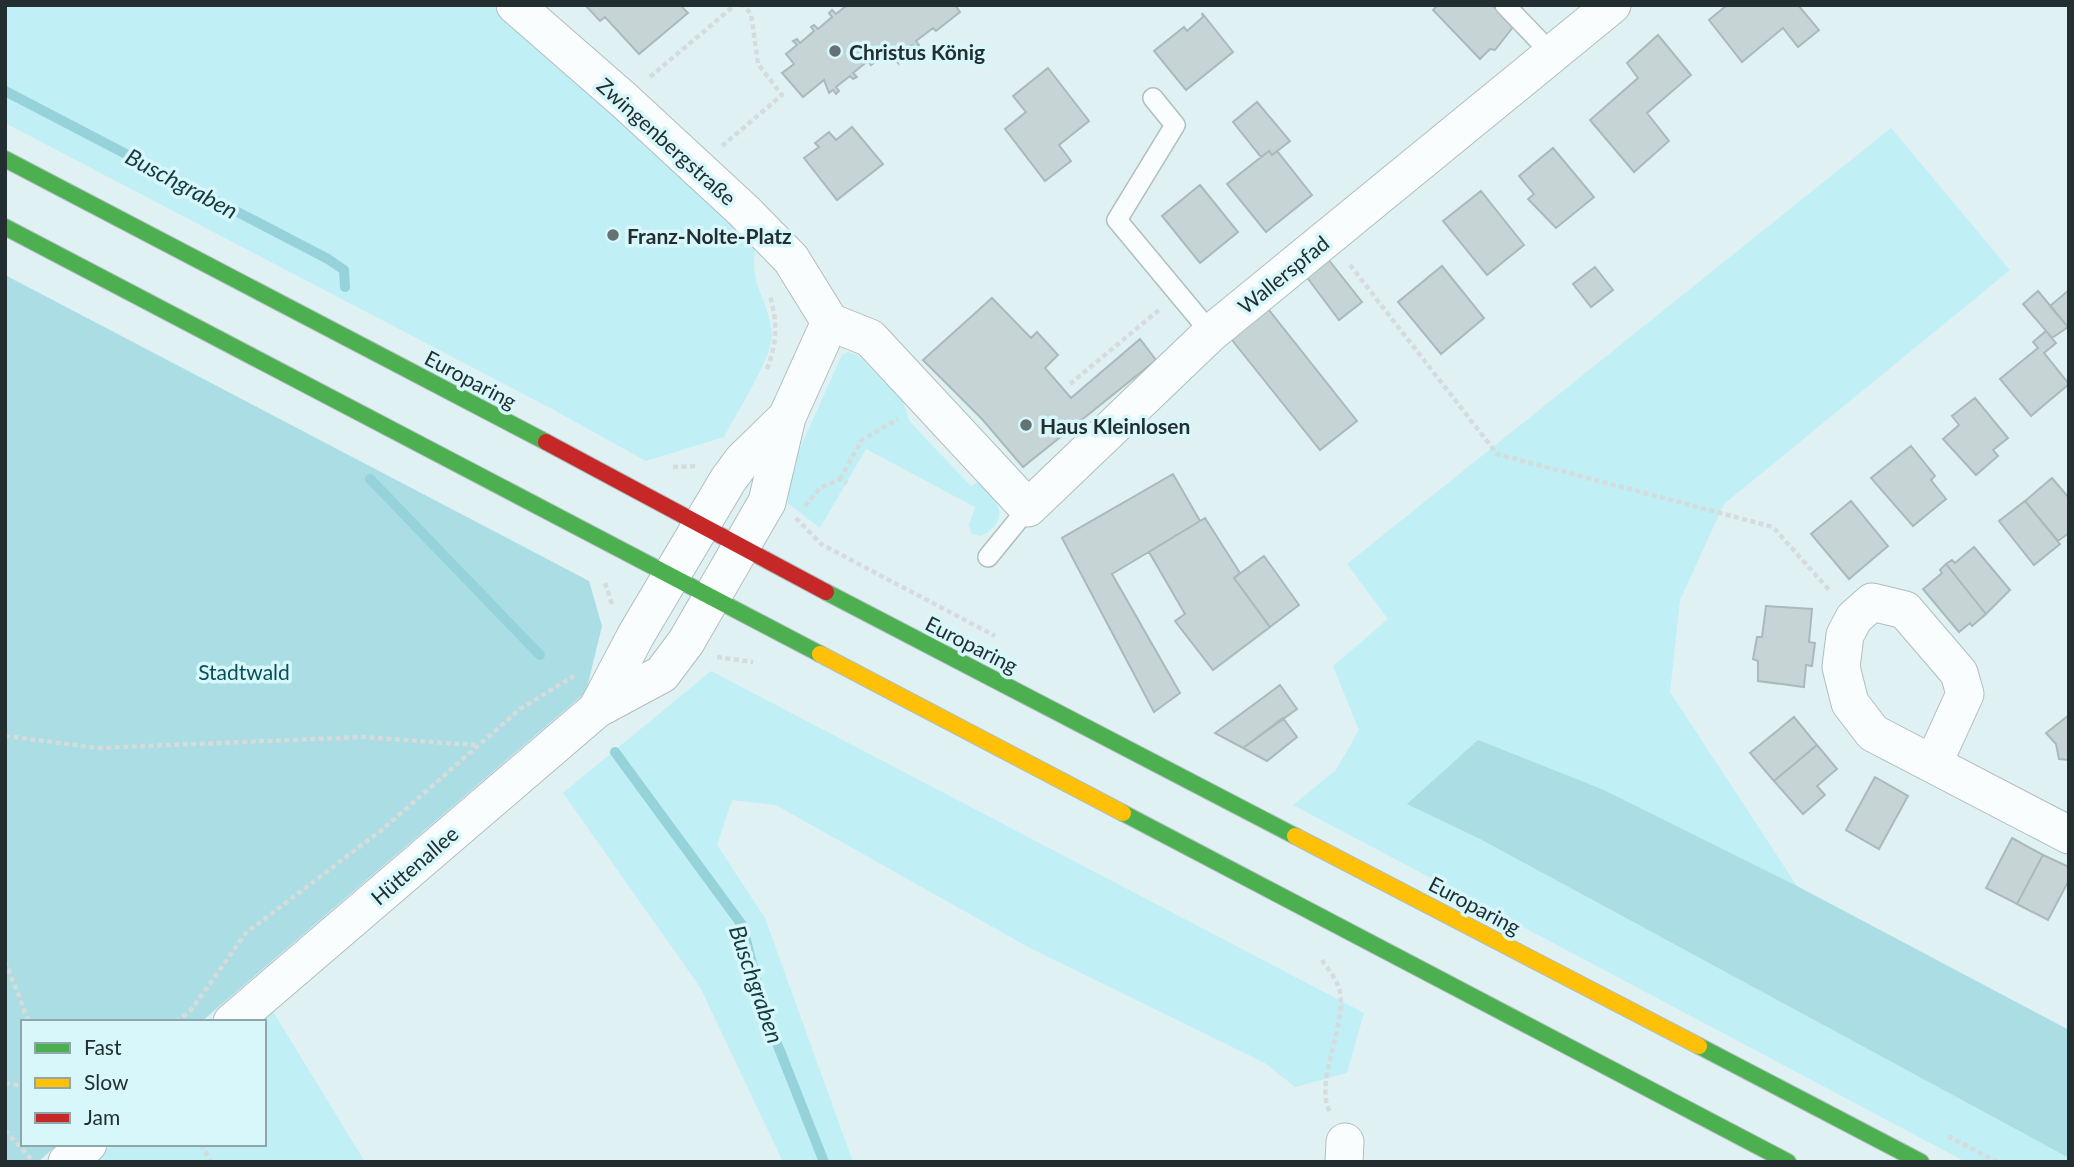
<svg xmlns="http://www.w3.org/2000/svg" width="2074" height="1167" viewBox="0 0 2074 1167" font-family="Lato,sans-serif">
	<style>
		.green { fill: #c0eff6 }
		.forest { fill: #aadde4 }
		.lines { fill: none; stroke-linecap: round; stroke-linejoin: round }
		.stream { stroke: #96d2da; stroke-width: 10 }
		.building { fill: #c6d4d6; stroke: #abb9ba; stroke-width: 2 }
		.lane-casing { stroke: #b0bec0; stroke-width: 22 }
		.street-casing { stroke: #b0bec0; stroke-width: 39 }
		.fast-casing { stroke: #b0bec0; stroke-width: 18 }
		.slow-casing { stroke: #b0bec0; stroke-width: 18 }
		.jam-casing { stroke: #b0bec0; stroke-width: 18 }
		.path { stroke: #d6dbdb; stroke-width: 4.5; stroke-dasharray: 5 3.5; stroke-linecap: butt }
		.lane { stroke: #fafdfd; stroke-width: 19 }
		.street { stroke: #fafdfd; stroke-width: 37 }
		.fast { stroke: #4caf50; stroke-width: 16 }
		.slow { stroke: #ffc107; stroke-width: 16 }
		.jam { stroke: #c62828; stroke-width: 16 }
		.poi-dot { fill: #647274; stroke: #d7f7fb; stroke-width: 2.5 }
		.labels { text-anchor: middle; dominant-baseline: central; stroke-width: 7; stroke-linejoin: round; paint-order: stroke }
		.poi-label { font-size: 21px; font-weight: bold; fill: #222e30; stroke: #d7f7fb; text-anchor: start }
		.street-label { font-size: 21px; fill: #222e30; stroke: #d7f7fb }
		.park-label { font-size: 21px; fill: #085058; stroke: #d7f7fb }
		.water-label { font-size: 23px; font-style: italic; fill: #153b40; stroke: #d7f7fb }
	</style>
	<rect width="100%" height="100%" fill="#dff1f3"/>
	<path class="green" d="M5 5H491L632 124 756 247C747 281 770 302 772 335 772 358 736 414 724 437L646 461 552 409 5 123Z
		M1891 128 2010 270 1724 504 1680 600 1670 692 1797 886 1604 790 1408 804 1480 839 2069 1158V1162H1966L1293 805 1336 770 1359 730 1333 666 1388 619 1347 564Z
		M848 352 858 355 903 402 910 422 971 486 980 481C998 501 1012 520 981 536L972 534 969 525 975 507 866 449 820 528 788 503 790 470 842 355Z
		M711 671 1364 1013 1347 1073 1295 1087 1265 1063 1028 947 776 805 732 800 717 845 765 918 853 1162H783L700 987 563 793Z
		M272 1010 365 1162H92L113 1144H264V1022H259Z"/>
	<path class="forest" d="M5 275 589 581 602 626 586 692 201 1022H23V1144H58L38 1162H5Z
		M1478 740 1604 790 1797 886 2069 1030V1158L1480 839 1407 804Z"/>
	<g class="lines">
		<path class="stream" d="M5 91 328 259 344 270 345 287
			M370 479 540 655
			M615 752 742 925 765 1013 824 1162"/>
	</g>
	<path class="building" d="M585 5H680L688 13 639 54 605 17 600 21Z
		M847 5H955L960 12 936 31 933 28 916 41 919 45 915 48 912 45 897 57 898 63 885 48 872 58 875 62 871 65 868 61 853 73 857 77 853 79 850 76 836 87 839 91 836 94 833 90 829 93 824 80 803 97 782 73 794 64 786 54 797 45 793 41 797 39 800 43 814 31 811 27 814 25 818 29 832 17 829 13 832 10 836 14Z
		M1438 5H1492L1513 27 1495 50 1490 49 1480 59 1433 10Z
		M1727 5H1798L1819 30 1798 47 1783 28 1742 62 1709 20Z
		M1202 13 1233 52 1186 90 1154 51 1184 27 1187 31 1203 17Z
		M1658 35 1691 75 1647 113 1669 141 1634 172 1590 120 1638 78 1627 63Z
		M1048 68 1089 121 1059 145 1071 161 1045 181 1005 129 1026 112 1013 96Z
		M1257 102 1290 141 1272 155 1269 151 1261 157 1233 122Z
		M852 127 883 164 837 200 804 158 819 147 815 143 829 132 836 140Z
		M1553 148 1594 197 1556 228 1528 199 1534 194 1519 176Z
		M1269 151 1272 155 1277 151 1312 195 1266 232 1227 184Z
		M1200 185 1238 232 1200 263 1162 216Z
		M1481 191 1524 245 1487 275 1443 221Z
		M1328 259 1362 302 1339 320 1306 276Z
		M1442 266 1484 318 1441 354 1398 302Z
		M1595 267 1613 290 1591 307 1573 284Z
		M2069 290V326L2068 327 2050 306Z
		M2038 291 2068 327 2052 338 2023 304Z
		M992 298 1031 338 1037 332 1058 355 1045 368 1071 398 1140 339 1156 360 1023 467 982 419 923 360Z
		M1265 305 1357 421 1320 450 1228 335Z
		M2046 331 2056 343 2044 353 2069 384 2031 416 2000 379 2038 348 2033 342Z
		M1975 398 2008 438 1993 450 1998 456 1976 475 1943 439 1959 425 1952 416Z
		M1911 446 1935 476 1931 480 1946 499 1913 526 1871 478Z
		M1173 474 1200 521 1112 574 1180 693 1154 712 1062 538Z
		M2052 478 2069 498V533L2058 541 2025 501Z
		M1851 501 1888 546 1849 579 1811 534Z
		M2025 501 2060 544 2034 565 1999 521Z
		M1205 518 1240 573 1234 578 1270 627 1213 670 1175 621 1185 614 1149 552Z
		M1974 547 2010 590 1986 614 1946 564 1952 560 1955 563Z
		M1264 556 1299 605 1270 627 1234 578Z
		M1946 564 1986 614 1972 626 1970 623 1959 632 1923 589 1942 573 1940 570Z
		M1766 606 1812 609 1809 642 1815 643 1812 666 1806 665 1804 687 1758 681V661L1753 659 1757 637H1762Z
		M1280 685 1297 709 1243 748 1215 733Z
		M2069 715V760L2059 759 2056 744 2046 733Z
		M1794 717 1817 745 1774 781 1750 753Z
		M1283 718 1297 737 1267 761 1243 748Z
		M1817 745 1837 769 1817 786 1825 795 1803 814 1774 781Z
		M1875 777 1908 796 1879 849 1846 830Z
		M2012 838 2043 855 2017 904 1986 888Z
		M2043 855 2069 867V880L2048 920 2017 904Z"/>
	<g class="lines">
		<g class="lane-casing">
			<path id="lane" d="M1505 5 1552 54
				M1153 98 1175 125 1117 220 1211 333
				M988 557 1028 508"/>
		</g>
		<g class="street-casing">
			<path id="street" d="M515 5 625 101 745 212 791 259 830 322 870 338 1028 508 1211 333 1612 5
				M597 709 636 635 728 480 742 461 787 417
				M1933 764 1965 694 1959 673 1905 610 1872 602 1854 618 1845 635 1841 667 1850 703 1873 733 2069 835
				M232 1022 597 709 662 674 686 642 767 502 787 417 830 322
				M67 1162 88 1144
				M1344 1162 1345 1142"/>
		</g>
		<g class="fast-casing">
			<path id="fast" d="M5 159 546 442
				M5 227 820 654
				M826 592 1295 836
				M1123 813 1788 1162
				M1699 1046 1921 1162"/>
		</g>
		<g class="slow-casing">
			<path id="slow" d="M820 654 1123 813
				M1295 836 1699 1046"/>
		</g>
		<g class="jam-casing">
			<path id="jam" d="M546 442 826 592"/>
		</g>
		<path class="path" d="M650 77 735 5
			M722 146 782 95 758 64 751 14 743 5
			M1350 265 1497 454 1773 527 1830 591
			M767 369C777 342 778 324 770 296
			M1070 384 1159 310
			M673 467 696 466
			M840 479 862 440 898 419
			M805 506 820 488 840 479 847 483
			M796 518 821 544 995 636
			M605 583 612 604
			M717 657 753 662
			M5 736 98 748 363 737 475 745
			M1322 960C1327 968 1336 979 1339 988 1349 1024 1313 1080 1330 1112
			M5 961 29 1022
			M176 1022 191 1010 246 933 383 829 520 709 574 676
			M5 1083 23 1086
			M5 1130 32 1160
			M1948 1136 1997 1162
			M201 1144 211 1162"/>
		<use href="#lane" class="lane"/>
		<use href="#street" class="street"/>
		<use href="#fast" class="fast"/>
		<use href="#slow" class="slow"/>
		<use href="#jam" class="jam"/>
	</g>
	<g class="poi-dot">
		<circle cx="835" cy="51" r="7"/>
		<circle cx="613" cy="235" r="7"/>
		<circle cx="1026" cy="425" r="7"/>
	</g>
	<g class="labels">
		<g class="poi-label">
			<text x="849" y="51">Christus König</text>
			<text x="627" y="235">Franz-Nolte-Platz</text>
			<text x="1040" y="425">Haus Kleinlosen</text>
		</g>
		<g class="street-label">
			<text transform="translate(667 141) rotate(42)">Zwingenbergstraße</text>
			<text transform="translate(1283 274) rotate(-39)">Wallerspfad</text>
			<text transform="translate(471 379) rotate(28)">Europaring</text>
			<text transform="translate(972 644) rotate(27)">Europaring</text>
			<text transform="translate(414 865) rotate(-41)">Hüttenallee</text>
			<text transform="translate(1475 905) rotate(28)">Europaring</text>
		</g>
		<g class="park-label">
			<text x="244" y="671">Stadtwald</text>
		</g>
		<g class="water-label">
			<text transform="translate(182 183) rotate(28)">Buschgraben</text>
			<text transform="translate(757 984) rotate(71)">Buschgraben</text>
		</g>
	</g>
	<rect width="2074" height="1167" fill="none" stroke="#222e30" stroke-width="14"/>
	<rect x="21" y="1020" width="245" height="126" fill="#d7f7fb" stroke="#8fa7aa" stroke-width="2"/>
	<rect x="35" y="1043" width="35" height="10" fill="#4caf50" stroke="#8fa7aa" stroke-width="2"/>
	<text x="84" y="1055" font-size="21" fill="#222e30">Fast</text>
	<rect x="35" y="1078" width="35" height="10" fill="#ffc107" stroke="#8fa7aa" stroke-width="2"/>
	<text x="84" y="1090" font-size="21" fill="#222e30">Slow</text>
	<rect x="35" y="1113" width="35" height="10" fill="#c62828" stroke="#8fa7aa" stroke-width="2"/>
	<text x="84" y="1125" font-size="21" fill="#222e30">Jam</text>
</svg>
